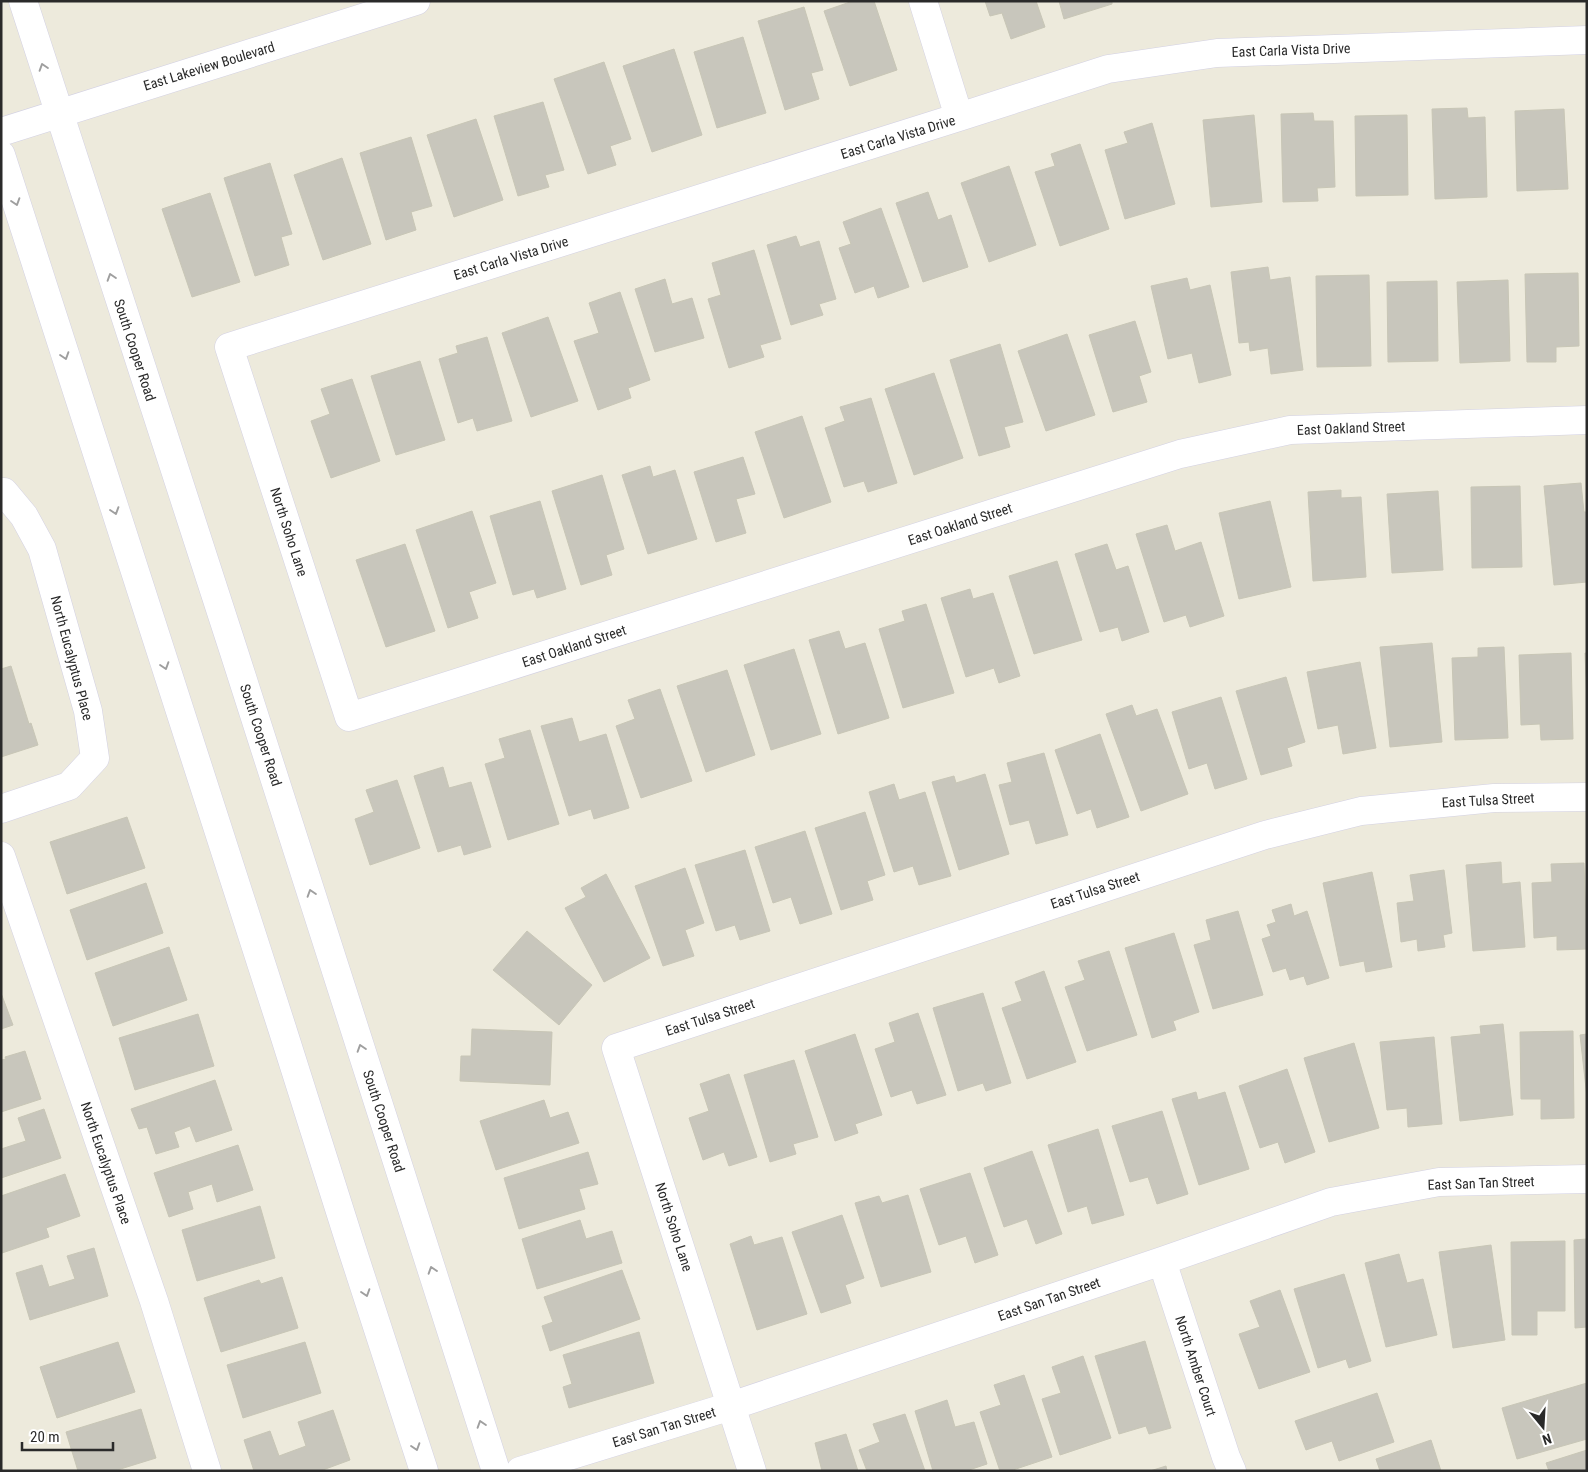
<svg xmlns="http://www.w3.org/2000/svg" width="1588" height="1472" viewBox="0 0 1588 1472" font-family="'Roboto Condensed',sans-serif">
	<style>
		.building { fill: #c8c6bc; stroke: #c8c6b6 }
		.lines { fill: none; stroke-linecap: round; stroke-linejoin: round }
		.street-casing { stroke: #d3d1e3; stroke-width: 29 }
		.secondary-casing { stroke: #d3d1e3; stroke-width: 29 }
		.street { stroke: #fff; stroke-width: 28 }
		.secondary { stroke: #fff; stroke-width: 28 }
		.oneway { stroke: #9f9f9f }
		.labels { text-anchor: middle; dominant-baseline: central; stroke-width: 4; stroke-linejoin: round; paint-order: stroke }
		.street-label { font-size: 14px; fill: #2a2a2a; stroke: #fff }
	</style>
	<rect width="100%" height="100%" fill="#edeadc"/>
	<path class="building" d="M853 1H874L897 70 850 86 824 11Z
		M985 1H1036L1045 27 1011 39 1002 13 990 16Z
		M1059 1H1112V4L1064 19Z
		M804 7 823 70 811 73 819 99 785 110 758 21Z
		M743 37 766 113 717 128 694 52Z
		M674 49 702 135 652 152 623 66Z
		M604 62 631 139 610 146 616 165 588 174 554 79Z
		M543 102 564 170 545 175 549 187 518 196 494 116Z
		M1467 108 1468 118 1485 117 1487 197 1435 199 1432 109Z
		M1564 109 1568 189 1517 191 1515 111Z
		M1313 113 1314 121H1333L1335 187 1317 188 1318 201 1283 202 1281 114Z
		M1254 115 1262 202 1211 207 1203 120Z
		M1407 115 1408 195 1356 196 1355 116Z
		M476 119 503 200 454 217 427 135Z
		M1152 123 1175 204 1125 219 1105 150 1128 143 1124 132Z
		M411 137 432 206 411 212 416 230 386 240 360 153Z
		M1080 144 1109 229 1060 246 1035 172 1055 166 1051 154Z
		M342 158 371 244 323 260 294 175Z
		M270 163 292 234 281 237 289 265 255 276 224 178Z
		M1009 166 1036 245 989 262 961 183Z
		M928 192 938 220 951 215 968 267 923 282 896 203Z
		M210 193 240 282 192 297 162 209Z
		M881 208 909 287 878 298 874 286 855 293 839 248 851 244 843 222Z
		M796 236 800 247 819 241 836 299 819 304 823 315 791 325 767 245Z
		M754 250 781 339 760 345 764 357 729 368 708 299 721 295 712 263Z
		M1268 267 1270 280 1290 277 1303 370 1271 374 1268 348 1250 351 1249 342 1239 343 1231 272Z
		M1578 273 1579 346 1556 347V362H1527L1525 274Z
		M1369 275 1371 366 1317 367 1316 276Z
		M1187 278 1190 290 1210 285 1231 375 1199 383 1192 353 1168 359 1151 286Z
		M665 279 672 304 692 298 704 338 655 352 635 289Z
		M1508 280 1510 361 1460 363 1457 282Z
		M1437 281 1438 361 1388 362 1387 282Z
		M620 292 650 380 628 388 631 398 598 410 574 341 599 333 589 303Z
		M548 317 578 401 531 417 502 333Z
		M1135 321 1151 372 1139 376 1147 402 1113 412 1089 335Z
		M1067 334 1095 415 1046 431 1018 351Z
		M487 337 512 421 477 431 473 418 458 423 439 359 458 353 456 346Z
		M1000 344 1023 422 1004 427 1010 447 979 456 950 360Z
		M420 361 445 440 396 455 371 376Z
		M934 373 963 458 914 475 885 389Z
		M352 379 380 461 331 478 311 421 330 414 321 389Z
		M871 398 897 483 868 492 864 481 844 487 825 428 845 421 840 407Z
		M802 416 831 502 784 518 755 432Z
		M743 457 755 494 736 499 746 533 716 542 694 472Z
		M650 466 653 477 675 470 697 539 648 554 622 475Z
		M602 475 624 549 606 555 612 575 581 585 552 491Z
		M1581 483 1584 512H1587V582L1554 585 1544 486Z
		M1520 486 1522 567 1472 568 1471 487Z
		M1341 490V498L1361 497 1366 577 1313 581 1308 492Z
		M1438 491 1443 570 1392 573 1387 494Z
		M540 501 566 589 537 598 534 589 513 595 490 516Z
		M1270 501 1291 587 1239 599 1219 513Z
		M472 511 496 583 469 592 478 618 448 628 416 530Z
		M1167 525 1175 551 1201 542 1224 616 1190 627 1186 615 1164 622 1136 534Z
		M405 544 435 631 386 647 356 560Z
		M1107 544 1116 570 1128 566 1149 632 1122 641 1118 627 1100 632 1075 554Z
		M1057 561 1082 640 1034 654 1009 576Z
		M970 589 973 599 993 593 1020 676 999 683 994 668 966 677 941 598Z
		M926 604 954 693 903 708 879 629 905 621 902 611Z
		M839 631 845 649 865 643 889 718 838 734 809 640Z
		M1432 643 1442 742 1390 747 1380 647Z
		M1504 647 1508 738 1455 740 1452 658 1478 657V648Z
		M794 649 821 734 771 750 744 665Z
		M1571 653 1573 739 1541 740 1540 724 1521 725 1519 655Z
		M1585 653H1587V702Z
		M1360 662 1376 748 1343 754 1338 725 1318 729 1307 672Z
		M11 666 29 724 31 723 38 745 1 757V669Z
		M727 670 755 755 706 772 677 686Z
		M1286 677 1305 742 1287 748 1292 766 1261 775 1236 691Z
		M660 689 692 781 641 798 616 726 635 719 628 700Z
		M1221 697 1247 779 1215 789 1207 763 1189 769 1172 712Z
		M1132 705 1136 716 1157 709 1188 794 1141 811 1106 714Z
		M572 718 579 742 606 734 629 808 594 819 591 809 569 816 541 726Z
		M530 730 559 824 508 840 485 764 505 758 499 739Z
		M1100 734 1129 817 1097 828 1091 809 1077 814 1055 750Z
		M1044 753 1068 835 1036 844 1029 820 1010 825 999 785 1012 782 1007 763Z
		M443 767 449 788 471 782 491 847 464 855 461 845 438 852 414 776Z
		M985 774 1009 854 959 870 932 782 954 776 956 783Z
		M397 780 420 848 370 865 355 819 374 812 366 790Z
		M894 784 899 800 925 792 951 876 919 885 913 866 894 872 869 792Z
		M865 812 885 875 867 881 873 900 841 910 815 828Z
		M127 817 145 868 67 894 50 842Z
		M805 831 832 914 800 924 791 897 773 903 755 847Z
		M745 850 770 931 740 940 735 925 716 931 695 865Z
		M1501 862 1502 884 1520 882 1525 947 1473 951 1466 865Z
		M1584 863 1587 949 1557 950V936L1534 938 1532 883 1552 882 1551 864Z
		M685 868 704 923 685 930 694 956 663 966 635 886Z
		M1444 870 1452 933 1443 935 1445 947 1418 951 1417 939 1401 942 1397 903 1414 901 1410 875Z
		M1372 872 1392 967 1366 972 1364 961 1340 966 1323 883Z
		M606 874 650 958 604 982 565 908 586 897 581 888Z
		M146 883 163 933 87 960 70 910Z
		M1291 904 1294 916 1307 911 1329 978 1307 985 1304 976 1290 980 1286 968 1273 972 1262 939 1271 936 1267 925 1276 922 1272 910Z
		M1238 911 1263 995 1213 1009 1194 945 1211 940 1206 920Z
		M527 931 592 985 559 1025 493 970Z
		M1174 933 1199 1012 1173 1021 1176 1030 1152 1038 1125 948Z
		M169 947 187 1000 113 1026 95 973Z
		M1109 951 1137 1035 1087 1051 1065 987 1085 980 1078 961Z
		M1044 971 1076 1062 1027 1079 1002 1008 1022 1001 1015 982Z
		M1 993 13 1025 1 1029Z
		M983 993 1011 1083 986 1091 983 1083 958 1091 933 1008Z
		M918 1013 946 1095 917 1104 912 1090 891 1097 875 1049 895 1042 889 1023Z
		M198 1014 214 1066 135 1090 119 1038Z
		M1503 1024 1513 1115 1460 1121 1451 1037 1481 1034 1480 1026Z
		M472 1029 552 1032 550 1085 460 1081 461 1056H471Z
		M1573 1031 1574 1118 1541 1119V1099H1521L1520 1032Z
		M855 1034 882 1115 855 1124 858 1133 835 1141 805 1051Z
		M1587 1034V1097L1580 1035Z
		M1434 1037 1442 1124 1408 1127 1407 1108 1387 1110 1380 1042Z
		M1354 1043 1379 1128 1329 1142 1304 1058Z
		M25 1051 41 1099 1 1112V1060L6 1059 5 1057Z
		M794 1060 818 1137 793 1144 796 1154 770 1162 744 1075Z
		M1287 1069 1315 1152 1285 1163 1278 1142 1260 1148 1239 1086Z
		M729 1074 757 1157 729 1166 724 1152 703 1160 689 1118 709 1111 700 1084Z
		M215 1080 232 1130 196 1142 190 1126 174 1132 179 1147 156 1154 147 1127 139 1129 131 1109Z
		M1196 1092 1198 1100 1225 1092 1249 1169 1199 1185 1172 1099Z
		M544 1100 550 1118 568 1112 579 1143 496 1170 480 1121Z
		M44 1109 61 1158 1 1178V1149L26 1141 18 1118Z
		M1162 1111 1188 1194 1157 1204 1148 1177 1130 1182 1112 1126Z
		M1098 1129 1124 1215 1092 1224 1087 1206 1068 1212 1048 1145Z
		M238 1145 253 1190 217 1202 212 1184 188 1192 193 1209 169 1217 154 1173Z
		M1032 1151 1062 1234 1036 1244 1027 1219 1004 1227 984 1168Z
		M588 1152 598 1184 579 1189 585 1209 519 1229 504 1178Z
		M970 1173 998 1255 975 1263 966 1236 939 1245 920 1189Z
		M65 1174 80 1216 46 1228 49 1237 2 1253 1 1196Z
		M908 1195 931 1272 881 1287 855 1203 879 1196 882 1203Z
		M260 1206 275 1258 197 1281 182 1230Z
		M842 1215 864 1278 845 1285 851 1303 821 1313 792 1232Z
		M580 1220 586 1239 612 1231 622 1263 537 1289 522 1239Z
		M751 1236 754 1245 782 1237 807 1314 757 1330 730 1244Z
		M1587 1239V1327L1575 1328 1574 1240Z
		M1565 1241V1311H1537V1335H1512L1511 1242Z
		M1491 1245 1505 1340 1453 1348 1439 1252Z
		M94 1248 108 1296 30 1320 16 1273 42 1265 49 1287 75 1279 67 1256Z
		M1399 1254 1407 1283 1423 1279 1437 1335 1386 1347 1365 1263Z
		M622 1270 640 1319 550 1351 542 1326 553 1322 544 1297Z
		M1344 1274 1371 1361 1349 1368 1346 1359 1318 1368 1294 1289Z
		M282 1277 298 1328 221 1352 204 1298 259 1280 261 1284Z
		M1280 1290 1310 1372 1259 1389 1239 1334 1260 1327 1250 1301Z
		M639 1332 654 1383 569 1408 563 1387 572 1384 563 1355Z
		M1145 1341 1171 1428 1149 1434 1146 1426 1119 1434 1095 1356Z
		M118 1342 135 1392 57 1418 40 1367Z
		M305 1342 321 1393 243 1418 227 1365Z
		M1083 1356 1111 1438 1060 1455 1042 1399 1061 1393 1052 1367Z
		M1024 1375 1052 1457 1010 1471H1000L980 1412 1001 1405 994 1385Z
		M1587 1383V1439L1517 1459 1502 1408Z
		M1377 1393 1394 1442 1339 1461 1332 1441 1306 1450 1295 1421Z
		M947 1400 955 1427 974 1422 987 1464 966 1471H933L915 1411Z
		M141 1409 156 1458 114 1471H78L66 1432Z
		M333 1410 350 1460 320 1471H254L244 1440 270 1431 279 1456 306 1446 298 1422Z
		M905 1414 925 1471H867L859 1450 880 1442 873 1424Z
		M846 1434 858 1471H822L815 1443Z
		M1431 1440 1441 1471H1380L1376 1459Z
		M1587 1450V1471H1549L1546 1463Z
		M1166 1466 1167 1471H1150Z"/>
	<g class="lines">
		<g class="street-casing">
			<path id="street" d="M923 1 959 117
				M1587 40 1217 53 1108 69 959 117 229 347 349 717 1180 454 1290 430 1587 420
				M1 492H4L24 516 42 549 88 711 95 758 69 786 1 809
				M1 856 154 1301 207 1471
				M1162 1261 1226 1457 1232 1471
				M520 1471 731 1406 1162 1261 1331 1202 1439 1182 1587 1179
				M752 1471 616 1048 1265 835 1361 811 1494 798 1587 797"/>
		</g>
		<g class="secondary-casing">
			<path id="secondary" d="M23 1 234 652 496 1471
				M1 132 416 1
				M1 155 282 1028 351 1246 424 1471"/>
		</g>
		<use href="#street" class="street"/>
		<use href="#secondary" class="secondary"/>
	</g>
	<defs><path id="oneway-chevron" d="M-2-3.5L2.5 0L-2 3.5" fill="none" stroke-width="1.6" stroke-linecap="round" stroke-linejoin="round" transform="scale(1.25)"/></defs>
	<g class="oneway">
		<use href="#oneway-chevron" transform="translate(43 67) rotate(-108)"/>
		<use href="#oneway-chevron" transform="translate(16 202) rotate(72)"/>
		<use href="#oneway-chevron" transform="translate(111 277) rotate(-108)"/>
		<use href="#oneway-chevron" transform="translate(65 356) rotate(72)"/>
		<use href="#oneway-chevron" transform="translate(115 511) rotate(72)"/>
		<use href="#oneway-chevron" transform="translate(165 666) rotate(72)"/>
		<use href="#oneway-chevron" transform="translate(311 893) rotate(-108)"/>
		<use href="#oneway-chevron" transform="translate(361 1048) rotate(-108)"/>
		<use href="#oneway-chevron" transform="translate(432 1270) rotate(-108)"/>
		<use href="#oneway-chevron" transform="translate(366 1293) rotate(72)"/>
		<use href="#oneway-chevron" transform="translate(481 1424) rotate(-108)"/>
		<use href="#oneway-chevron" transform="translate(416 1447) rotate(72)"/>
	</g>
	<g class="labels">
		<g class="street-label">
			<text transform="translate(1291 50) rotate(-2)">East Carla Vista Drive</text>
			<text transform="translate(209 66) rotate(-17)">East Lakeview Boulevard</text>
			<text transform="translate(898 137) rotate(-17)">East Carla Vista Drive</text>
			<text transform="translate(511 258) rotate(-17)">East Carla Vista Drive</text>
			<text transform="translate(135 350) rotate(72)">South Cooper Road</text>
			<text transform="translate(1351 428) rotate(-2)">East Oakland Street</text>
			<text transform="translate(960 524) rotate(-18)">East Oakland Street</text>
			<text transform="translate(289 532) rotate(72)">North Soho Lane</text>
			<text transform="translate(574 646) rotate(-18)">East Oakland Street</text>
			<text transform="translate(72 658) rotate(75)">North Eucalyptus Place</text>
			<text transform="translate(261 735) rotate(72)">South Cooper Road</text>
			<text transform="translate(1488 800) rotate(-3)">East Tulsa Street</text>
			<text transform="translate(1095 890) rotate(-18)">East Tulsa Street</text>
			<text transform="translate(710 1017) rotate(-18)">East Tulsa Street</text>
			<text transform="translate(384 1121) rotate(72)">South Cooper Road</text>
			<text transform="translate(106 1163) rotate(71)">North Eucalyptus Place</text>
			<text transform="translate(1481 1183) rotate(-2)">East San Tan Street</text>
			<text transform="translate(674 1227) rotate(72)">North Soho Lane</text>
			<text transform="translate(1049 1299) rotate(-19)">East San Tan Street</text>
			<text transform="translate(1196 1366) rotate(72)">North Amber Court</text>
			<text transform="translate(664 1427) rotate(-17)">East San Tan Street</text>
		</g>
	</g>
	<rect width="1588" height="1472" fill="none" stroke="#2a2a2a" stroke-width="5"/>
	<g transform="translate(1543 1427) rotate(162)" stroke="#ffffff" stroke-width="4" paint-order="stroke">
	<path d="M0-4L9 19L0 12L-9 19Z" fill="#2a2a2a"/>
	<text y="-8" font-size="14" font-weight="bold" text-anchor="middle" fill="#2a2a2a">N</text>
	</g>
	<path d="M22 1442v8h91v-8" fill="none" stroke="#2a2a2a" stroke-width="2.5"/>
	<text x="30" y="1442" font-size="15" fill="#2a2a2a" stroke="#ffffff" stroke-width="4" paint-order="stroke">20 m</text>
</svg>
